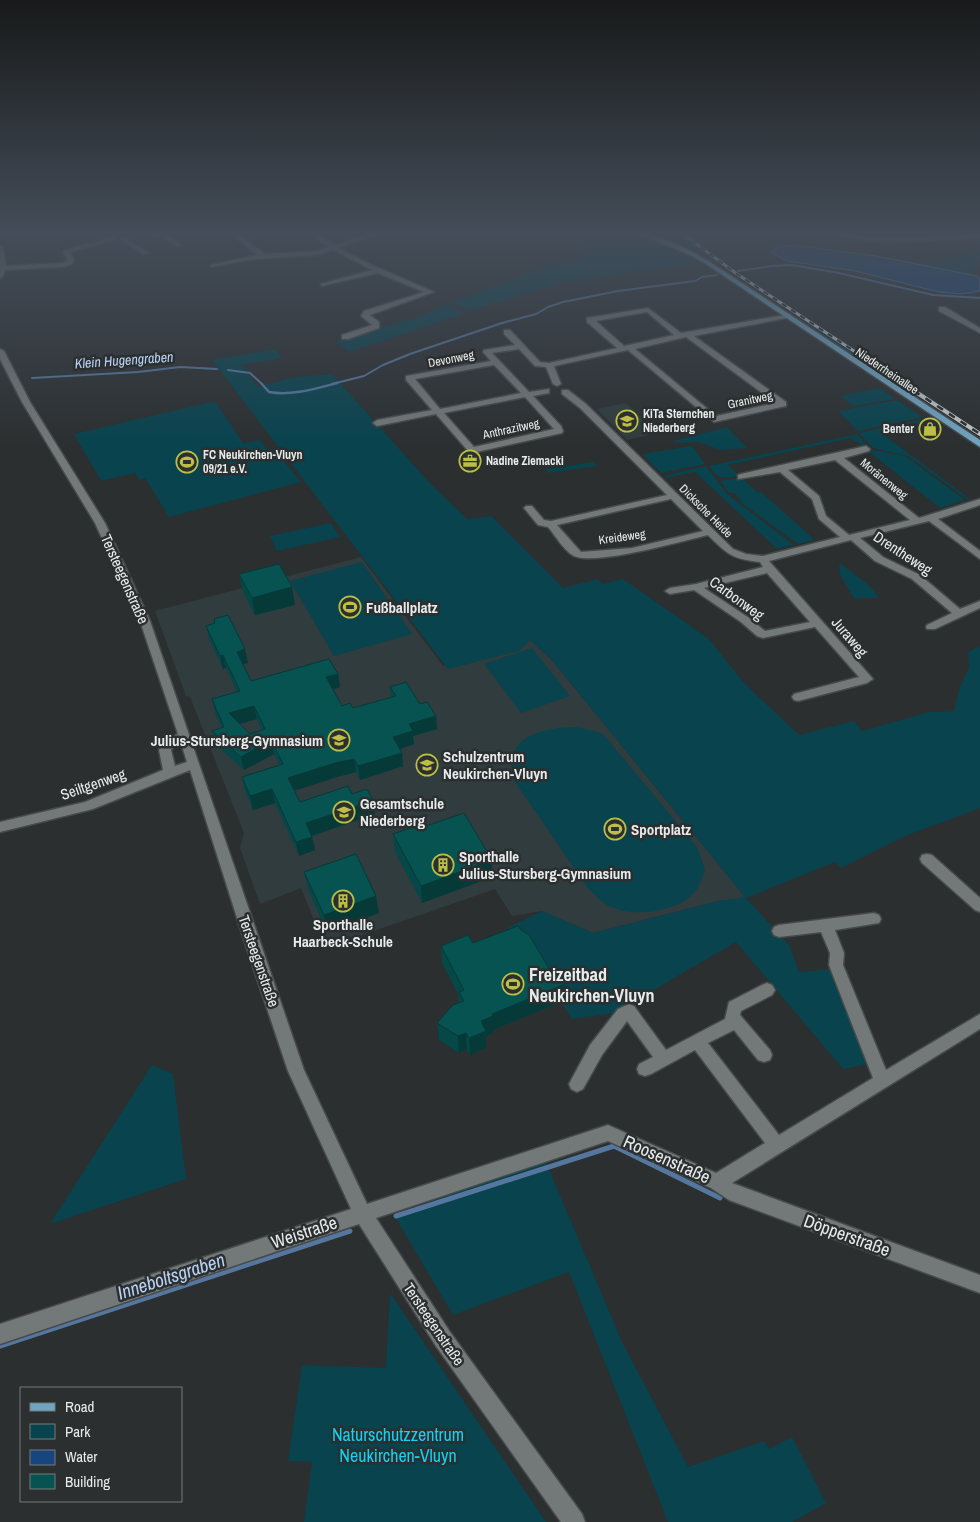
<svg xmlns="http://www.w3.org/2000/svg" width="980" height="1522" viewBox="0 0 980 1522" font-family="'Archivo Narrow',sans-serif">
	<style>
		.built { fill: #303c3e }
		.green { fill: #08434e }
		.water { fill: #16457f; stroke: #55779f }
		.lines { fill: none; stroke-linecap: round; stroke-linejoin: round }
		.stream-far2 { stroke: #55779f; stroke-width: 2 }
		.stream-far1 { stroke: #55779f; stroke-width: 2.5 }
		.stream { stroke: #55779f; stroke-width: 5 }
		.minor-casing { stroke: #464a4b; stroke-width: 3 }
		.major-casing { stroke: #464a4b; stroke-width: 3 }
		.minor { fill: #737879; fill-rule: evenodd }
		.major { fill: #70a5c2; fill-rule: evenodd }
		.rail-far1-casing { stroke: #c3c6c6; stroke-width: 3 }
		.rail-casing { stroke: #c3c6c6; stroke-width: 4 }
		.rail-far1 { stroke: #2b2f30; stroke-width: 2; stroke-dasharray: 5.5; stroke-linecap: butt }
		.rail { stroke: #2b2f30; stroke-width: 2.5; stroke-dasharray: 7; stroke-linecap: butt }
		.wall { fill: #064747; fill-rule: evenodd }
		.shaded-wall { fill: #053a39 }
		.building { fill: #075352; stroke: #053a39; fill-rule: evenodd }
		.labels { text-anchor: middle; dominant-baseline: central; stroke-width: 5; stroke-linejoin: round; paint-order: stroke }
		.far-street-label { font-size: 12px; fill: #e8ebeb; stroke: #2b2f30 }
		.far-poi-label { font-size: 12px; font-weight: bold; fill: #e8ebeb; stroke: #2b2f30; text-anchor: start }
		.far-water-label { font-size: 14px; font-style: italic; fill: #b9d3f6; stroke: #2b2f30 }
		.street-label { font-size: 15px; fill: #e8ebeb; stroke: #2b2f30 }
		.poi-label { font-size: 15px; font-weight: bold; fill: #e8ebeb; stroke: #2b2f30; text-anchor: start }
		.near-poi-label { font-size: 18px; font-weight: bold; fill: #e8ebeb; stroke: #2b2f30; text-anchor: start }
		.near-street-label { font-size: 18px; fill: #e8ebeb; stroke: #2b2f30 }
		.near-park-label { font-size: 18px; fill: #0ed4f5; stroke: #2b2f30 }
		.near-water-label { font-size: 19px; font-style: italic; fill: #b9d3f6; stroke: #2b2f30 }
	</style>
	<rect width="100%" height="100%" fill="#2b2f30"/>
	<path class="built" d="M822 327 879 364 959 417 953 418 816 328Z
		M626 403 657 433 627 440 597 409Z
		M361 557 443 666 530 640 551 659 746 898 719 901 593 933 542 911 512 916 495 889 325 948 301 888 260 904 240 848 244 833 190 697 186 696 155 611Z"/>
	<path class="green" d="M583 234H629L659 246H666L697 263 561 283 469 311 452 302 548 266 584 258C578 250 574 243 583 234Z
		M651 234H677L706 255Z
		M730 234 922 263H929L980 250V263L969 275Z
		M448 304 464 314 349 352 335 341 421 316Z
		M816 328 916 394 910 396 811 330Z
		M275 349 282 358 242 365 258 387 295 377 332 374 427 480 467 519 491 516 563 588 598 579 602 584 623 579 709 639 743 682 799 735 854 721 862 731 929 712 954 711 960 687 969 667 968 652 980 646V808L905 836 841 868 835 862 746 898 789 945 799 972 831 969 869 1064 843 1069 736 942 657 988 622 1012 572 1019 552 986 522 951 508 928 542 911 593 933 719 901 745 897 551 659 530 640 519 651 448 669 212 360Z
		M879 388 895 399 854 406 840 396Z
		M897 400 922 417 858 431 838 411Z
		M215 401 243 443 260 440 268 451 274 449 301 482 169 517 145 478 139 480 135 473 101 481 74 434Z
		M924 419 927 421 880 432 970 499H967L908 456 873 448 859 433Z
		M727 427 747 448 720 450 699 442 676 443 673 441Z
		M857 434 868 447 865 448 851 438 728 465 740 476C722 478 720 481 709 466Z
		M692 446 705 464 661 473 642 454Z
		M874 450 905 456 965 500 940 508 868 451Z
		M594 462 597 466 548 473 546 469Z
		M706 466 727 494 794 545 777 549 695 472 666 478 664 476Z
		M742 478 758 493 761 492 815 540 798 544 739 501 741 500 734 493H729L721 482 724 480Z
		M331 523 340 537 277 551 270 536Z
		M362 562 412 634 334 656 290 581Z
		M841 564 870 586 879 598H854L840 575 839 565Z
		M532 648 570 696 521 713 484 664Z
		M575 727 595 731 604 735 697 847 705 869C702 878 699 889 691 896 671 913 630 918 607 905 599 900 593 893 587 887L513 779C503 736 541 728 575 727Z
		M152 1065 173 1074 186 1179 50 1224Z
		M545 1160 622 1342 688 1467 764 1441 769 1449 792 1437 826 1503 792 1522H668L569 1272 453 1315 394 1215Z
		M390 1293 546 1522H304L312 1462 288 1461 302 1365 386 1368Z"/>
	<path class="water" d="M794 245 877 256 977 276 980 278V291L961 294 939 292 855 271 787 261 772 253V251L780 246Z"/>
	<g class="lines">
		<path class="stream-far2" d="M687 234 694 240
			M738 271 772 266 792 265 839 273 933 295 980 298
			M228 370 250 373 262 384
			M32 378 138 372 180 367 217 369
			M332 384 364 376 383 365 410 354 502 323 536 314 548 307 563 302 618 291 695 281 702 277 717 275"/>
		<path class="stream-far1" d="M261 383 269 392C292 396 314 389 337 383"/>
		<path class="stream" d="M396 1216 614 1146 720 1198
			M0 1346 350 1231"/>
		<g class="minor-casing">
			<path id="minor" d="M149 234H166L182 245 177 246 161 237Z
				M231 234H239L265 254 316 251 328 247 310 234H318L334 245 367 234H378L338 248 372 265 434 292 370 315 379 322V328L348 339H342V335L372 325 361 316 364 311 424 292 378 273 321 286V284L372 270 333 250 317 255 255 259 211 267V265L257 255Z
				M826 234H847L885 239 980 234V238L885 243Z
				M113 237 115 238V240L70 252 74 260 72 264 63 267 5 270 3 276 0 278V245L3 247 6 266 63 263 68 260 63 253 65 250Z
				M121 238H125L149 253 144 254 121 240Z
				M939 307H945L980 328V333L939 311Z
				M648 308 681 333 790 314 791 316 787 318 694 336 786 402V406L714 422 628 350 554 366 561 384 557 386 553 384 546 367 535 366 519 349 492 353 529 392 549 389V393L533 396 561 426 563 431 562 433 472 453 469 452 436 414 377 426 373 423 377 420 432 410 406 380V376L491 361 483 352 484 350 515 345 504 334V330H510L540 362 549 363 617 348 587 322V318ZM647 312 674 335 624 346 596 321ZM686 337 776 403 716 416 635 349ZM494 365 521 393 440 409 415 379ZM525 397 554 429 474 447 444 413Z
				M0 349 4 351 30 402 105 523 150 621 304 1070 367 1204 608 1125 716 1173 765 1143 695 1050 651 1074 645 1076 639 1074 637 1069 639 1064 653 1057 627 1021 602 1055 583 1089 577 1092 571 1089 569 1084 590 1045 618 1009 629 1004 634 1006 666 1050 725 1019 729 1002 762 985 767 983 772 985 775 990 772 995 741 1011 740 1015 770 1050 772 1055 770 1060 764 1062 758 1060 734 1030 708 1043 779 1135 873 1078 829 965 830 953 821 932 779 937 774 935 772 931 774 927 779 925 874 913 879 915 881 919 879 923 835 930 844 953 843 965 886 1070 980 1014V1029L732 1183 980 1275V1293L729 1200 711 1188 608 1141 376 1218 450 1332 582 1514 585 1522H561L436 1346 359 1224 0 1344V1324L351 1209 288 1071 245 943 190 770 93 809 0 832V822L85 802 163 770 159 750 167 739 178 734 140 621 95 523 22 402 0 359ZM181 743 187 762 175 766 171 750 175 745Z
				M562 390H568L586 404 733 549 746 554 763 556 840 537 819 519 812 499 780 472 738 479V475L741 474 866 446 870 449 869 451 844 458 919 518 980 499V505L938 519 980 551V559L929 521 860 538 883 557 920 575 960 609 980 601V608L935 629H927L926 627 927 625 952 613 912 579 875 561 851 540 769 561 873 679 867 683 798 701 794 700 792 697 794 694 859 677 815 627 763 638 757 636 741 622 694 590 670 594 665 591 670 588 696 584 763 567 760 562C732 559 727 554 708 535 683 541 594 566 574 556 564 551 555 535 548 527L538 525 524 508 526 506H532L544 520 551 521 667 495 580 408 562 394ZM835 460 910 520 849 535 826 516 819 496 788 470ZM671 499 703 531 632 548 581 552 557 525ZM767 573 810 622 765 631 749 618 704 588Z
				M927 854 932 855 980 898V912L975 910 922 863 920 859 922 855Z"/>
		</g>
		<g class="major-casing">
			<path id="major" d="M639 234C661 234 691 251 710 262L980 440V447L706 264 690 255Z"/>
		</g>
		<use href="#minor" class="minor"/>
		<use href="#major" class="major"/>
		<g class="rail-far1-casing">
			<path id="rail-far1" d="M683 234 737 274 904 384"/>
		</g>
		<g class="rail-casing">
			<path id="rail" d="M902 383 980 434"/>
		</g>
		<use href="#rail-far1" class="rail-far1"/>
		<use href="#rail" class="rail"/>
	</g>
	<path class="wall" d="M239 574 295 605 255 615 243 592Z
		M214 619 248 663 243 664 251 681 338 674 340 687 333 689 342 706 353 708 391 698 390 687 437 729 413 736 414 744 400 749 402 753 403 766 360 780 356 772 337 777 294 790 300 802 352 794 373 801 375 814 312 836 315 850 299 856 275 803 253 810 245 791 242 777 280 765 274 754 244 770 216 745 212 731 222 728 215 713 212 699 237 692 226 668 223 669 209 639 206 626 215 623ZM257 719 262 730 250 734 240 724Z
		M418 829 492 877 422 903 395 852 393 834Z
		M304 872 379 913 327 932 308 889Z
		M473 943 561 1002 493 1030V1033L486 1036V1048L470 1055 467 1049 459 1053 439 1040 437 1023 459 1003V996L442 963 441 946Z"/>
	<path class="shaded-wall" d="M292 587 295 605 255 615 252 598Z
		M245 649 248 663 240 665 237 652Z
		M223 655 226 668 223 669 220 656Z
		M338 674 340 687 328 691 326 677Z
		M254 706 257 719 232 726 229 713Z
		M436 716 437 729 413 736 414 744 394 751 393 737 409 724Z
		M271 740 274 754 244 770 241 757Z
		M402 753 403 766 360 780 358 766Z
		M354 759 356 772 337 777 291 792 288 778 335 763Z
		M272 789 275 803 253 810 250 796Z
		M373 801 375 814 308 837 306 823Z
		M312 837 315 850 299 856 296 842Z
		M492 860V877L422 903 421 886Z
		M376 896 379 913 327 932 324 915Z
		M563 985 561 1002 493 1030V1033L486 1036V1048L470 1055 469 1038 481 1021 492 1014Z
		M466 1033 467 1049 459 1053 458 1036Z"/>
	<path class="building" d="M279 564 292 587 252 598 239 574Z
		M228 615 245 649 237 652 251 681 329 659 338 674 326 677 342 706 350 703 353 708 396 696 390 687 406 682 420 704 427 702 436 716 409 724 413 731 393 737 402 753 358 766 354 759 335 763 288 778 300 802 348 786 352 794 367 789 373 801 306 823 312 837 296 842 272 789 250 796 242 777 283 764 271 740 241 757 212 731 224 727 212 699 240 691 223 655 220 656 206 626 215 623 214 619ZM254 706 265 729 250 734 229 713Z
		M464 813 492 860 421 886 393 834 416 826 418 829Z
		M356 854 376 896 324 915 304 872Z
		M518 926 521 930 529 935 550 970 553 968 563 985 492 1014 493 1016 481 1021 486 1031 469 1038 466 1033 458 1036 437 1023 453 1005 464 1001 459 992 464 990 441 946 468 935 473 943Z"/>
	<linearGradient id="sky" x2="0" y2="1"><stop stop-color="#181a1a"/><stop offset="0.52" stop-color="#444d59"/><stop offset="1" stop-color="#444d59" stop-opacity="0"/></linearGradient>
	<rect width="980" height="447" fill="url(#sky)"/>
	<defs>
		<g id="school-ring" transform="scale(1.125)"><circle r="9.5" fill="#2b2f30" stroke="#bcbf44" stroke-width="1.5"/><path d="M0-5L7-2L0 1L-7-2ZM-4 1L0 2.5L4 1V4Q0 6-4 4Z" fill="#bcbf44"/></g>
		<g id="shop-ring" transform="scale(1.125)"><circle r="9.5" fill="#2b2f30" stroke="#bcbf44" stroke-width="1.5"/><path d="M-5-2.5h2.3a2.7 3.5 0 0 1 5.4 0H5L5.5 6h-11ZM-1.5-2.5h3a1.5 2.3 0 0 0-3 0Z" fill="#bcbf44"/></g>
		<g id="office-ring" transform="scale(1.125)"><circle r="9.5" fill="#2b2f30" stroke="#bcbf44" stroke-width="1.5"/><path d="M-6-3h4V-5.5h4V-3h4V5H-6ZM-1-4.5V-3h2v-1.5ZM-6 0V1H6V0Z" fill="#bcbf44"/></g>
		<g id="stadium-ring" transform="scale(1.125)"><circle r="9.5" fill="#2b2f30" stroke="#bcbf44" stroke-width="1.5"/><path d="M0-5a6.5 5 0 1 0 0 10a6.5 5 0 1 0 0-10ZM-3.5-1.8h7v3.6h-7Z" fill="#bcbf44"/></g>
		<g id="building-ring" transform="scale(1.125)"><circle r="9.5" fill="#2b2f30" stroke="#bcbf44" stroke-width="1.5"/><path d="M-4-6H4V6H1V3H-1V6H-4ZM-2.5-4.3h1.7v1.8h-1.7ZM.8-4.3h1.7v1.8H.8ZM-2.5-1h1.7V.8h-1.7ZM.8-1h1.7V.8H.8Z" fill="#bcbf44"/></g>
	</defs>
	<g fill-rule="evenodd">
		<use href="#school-ring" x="627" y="421"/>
		<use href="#shop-ring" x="930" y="429"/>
		<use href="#office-ring" x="470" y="461"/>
		<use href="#stadium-ring" x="187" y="462"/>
		<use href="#stadium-ring" x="350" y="607"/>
		<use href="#school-ring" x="339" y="740"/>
		<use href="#school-ring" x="427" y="765"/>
		<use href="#school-ring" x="344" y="812"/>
		<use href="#stadium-ring" x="615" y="829"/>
		<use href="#building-ring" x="443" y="865"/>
		<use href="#building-ring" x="343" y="901"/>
		<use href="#stadium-ring" x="513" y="984"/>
	</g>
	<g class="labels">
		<g class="far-street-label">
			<text transform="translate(451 359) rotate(-11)">Devonweg</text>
			<text transform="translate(887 371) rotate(34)">Niederrheinallee</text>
			<text transform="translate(750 400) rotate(-12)">Granitweg</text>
			<text transform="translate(511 429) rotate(-12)">Anthrazitweg</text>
			<text transform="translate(884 479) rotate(39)">Moränenweg</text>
			<text transform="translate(706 511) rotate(45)">Dicksche Heide</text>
			<text transform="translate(622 537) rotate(-8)">Kreideweg</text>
		</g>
		<g class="far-poi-label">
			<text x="643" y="414">KiTa Sternchen<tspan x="643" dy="14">Niederberg</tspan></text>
			<text x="914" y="429" text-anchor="end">Benter</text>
			<text x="203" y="455">FC Neukirchen-Vluyn<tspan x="203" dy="14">09/21 e.V.</tspan></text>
			<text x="486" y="461">Nadine Ziemacki</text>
		</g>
		<g class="far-water-label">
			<text transform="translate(124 360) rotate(-4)">Klein Hugengraben</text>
		</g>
		<g class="street-label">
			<text transform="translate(903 553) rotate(33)">Drentheweg</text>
			<text transform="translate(125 579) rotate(66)">Tersteegenstraße</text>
			<text transform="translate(737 598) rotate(36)">Carbonweg</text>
			<text transform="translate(850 637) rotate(50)">Juraweg</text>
			<text transform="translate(93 784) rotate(-19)">Seiltgenweg</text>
			<text transform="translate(259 961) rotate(71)">Tersteegenstraße</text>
			<text transform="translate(434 1324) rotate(56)">Tersteegenstraße</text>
		</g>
		<g class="poi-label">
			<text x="366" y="607">Fußballplatz</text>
			<text x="323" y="740" text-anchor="end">Julius-Stursberg-Gymnasium</text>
			<text x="443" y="756">Schulzentrum<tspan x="443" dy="17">Neukirchen-Vluyn</tspan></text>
			<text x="360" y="803">Gesamtschule<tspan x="360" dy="17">Niederberg</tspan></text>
			<text x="631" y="829">Sportplatz</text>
			<text x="459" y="856">Sporthalle<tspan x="459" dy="17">Julius-Stursberg-Gymnasium</tspan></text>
			<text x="343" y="924" text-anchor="middle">Sporthalle<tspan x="343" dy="17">Haarbeck-Schule</tspan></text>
		</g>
		<g class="near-poi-label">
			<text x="529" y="974">Freizeitbad<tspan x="529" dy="21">Neukirchen-Vluyn</tspan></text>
		</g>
		<g class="near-street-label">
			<text transform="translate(667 1159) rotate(24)">Roosenstraße</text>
			<text transform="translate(304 1232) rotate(-18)">Weistraße</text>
			<text transform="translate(847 1235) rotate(20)">Döpperstraße</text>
		</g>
		<g class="near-park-label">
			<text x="398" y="1434">Naturschutzzentrum<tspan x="398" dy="21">Neukirchen-Vluyn</tspan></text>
		</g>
		<g class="near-water-label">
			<text transform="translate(171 1276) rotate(-18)">Inneboltsgraben</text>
		</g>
	</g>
	<rect x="20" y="1387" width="162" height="115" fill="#2b2f30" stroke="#777a7b"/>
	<rect x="30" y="1403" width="25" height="8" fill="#70a5c2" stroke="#777a7b"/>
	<text x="65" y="1412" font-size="15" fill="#e8ebeb">Road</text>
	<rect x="30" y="1424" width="25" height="15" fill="#08434e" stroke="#777a7b"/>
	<text x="65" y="1437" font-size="15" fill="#e8ebeb">Park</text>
	<rect x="30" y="1450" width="25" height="15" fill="#16457f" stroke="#777a7b"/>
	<text x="65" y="1462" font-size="15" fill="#e8ebeb">Water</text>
	<rect x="30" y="1474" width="25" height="15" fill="#075352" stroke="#777a7b"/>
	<text x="65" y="1487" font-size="15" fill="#e8ebeb">Building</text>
</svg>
